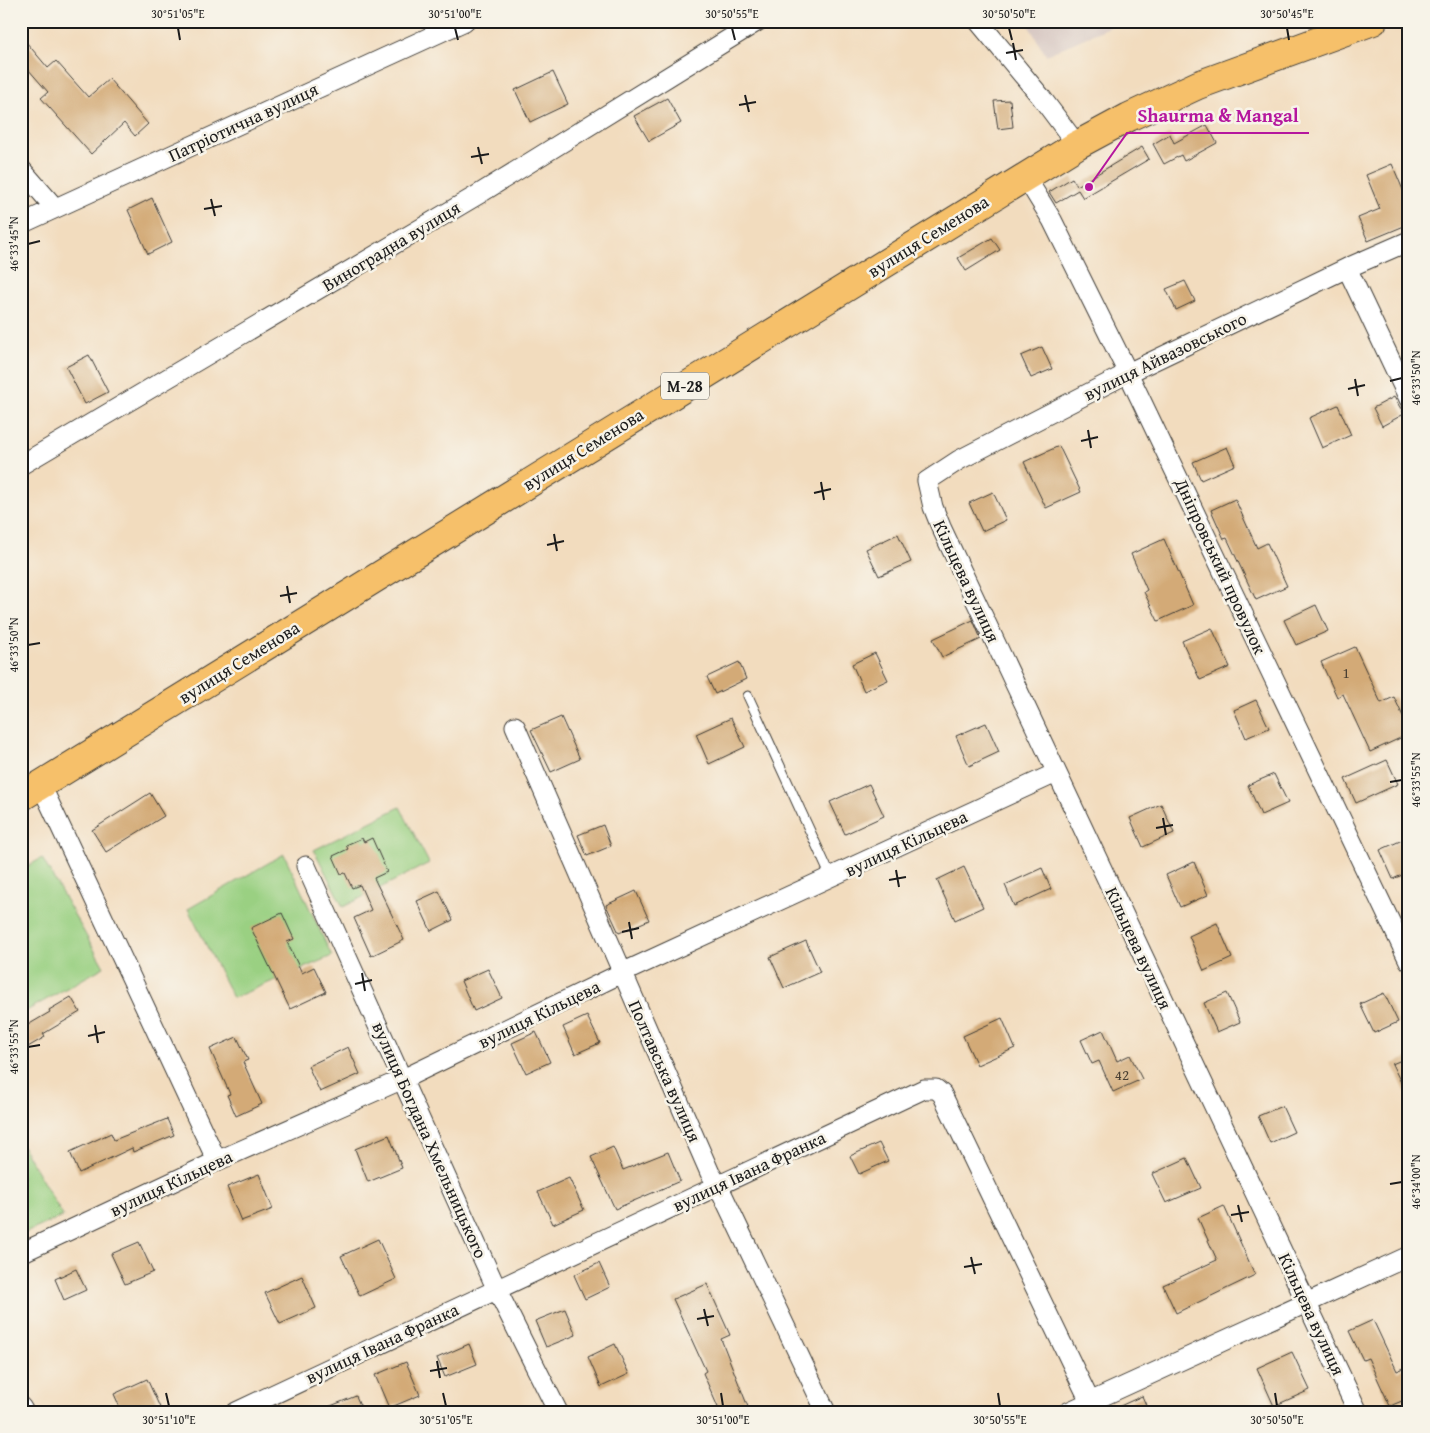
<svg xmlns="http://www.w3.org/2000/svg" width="1430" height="1433" viewBox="0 0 1430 1433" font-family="'Gentium Book Plus',serif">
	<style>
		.industrial { fill: #d1c0bc }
		.green { fill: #9ad082; stroke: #5b764f }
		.building { fill: #d3aa77 }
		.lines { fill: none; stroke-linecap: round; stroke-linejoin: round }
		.lane-casing { stroke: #3c3934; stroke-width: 11 }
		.street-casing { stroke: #3c3934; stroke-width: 21 }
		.highway-casing { stroke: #3c3934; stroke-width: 30 }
		.lane { stroke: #fff; stroke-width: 9 }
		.street { stroke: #fff; stroke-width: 19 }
		.highway { stroke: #f6c06b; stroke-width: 28 }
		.ticks { fill: none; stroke: #1c1c1c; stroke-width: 2 }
		.labels { text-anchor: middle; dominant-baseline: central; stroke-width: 5; stroke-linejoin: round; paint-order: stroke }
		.number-label { font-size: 15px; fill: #4a4033 }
		.shield { fill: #f7f3e8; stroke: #5e5c59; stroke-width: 1 }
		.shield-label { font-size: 16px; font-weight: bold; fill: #1c1c1c }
		.street-label { font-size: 18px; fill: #1c1c1c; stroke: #f7f3e8 }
		.leader { fill: none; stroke: #b5179e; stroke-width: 2 }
		.callout-dot { fill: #b5179e; stroke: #f7f3e8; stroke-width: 2 }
		.callout-label { font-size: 19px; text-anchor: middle; font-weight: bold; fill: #b5179e; stroke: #f7f3e8; stroke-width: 5; stroke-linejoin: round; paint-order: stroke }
		.neatline { fill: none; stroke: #1c1c1c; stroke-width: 2 }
		.ticks-label { font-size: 12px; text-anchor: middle; fill: #1c1c1c }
	</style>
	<rect width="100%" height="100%" fill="#f7f3e8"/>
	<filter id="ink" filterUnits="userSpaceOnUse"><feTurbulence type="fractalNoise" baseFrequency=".02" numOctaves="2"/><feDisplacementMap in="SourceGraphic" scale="10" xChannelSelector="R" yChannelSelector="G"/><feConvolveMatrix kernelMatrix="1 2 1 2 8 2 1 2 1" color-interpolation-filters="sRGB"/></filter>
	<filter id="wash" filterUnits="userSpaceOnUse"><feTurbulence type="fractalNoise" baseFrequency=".0096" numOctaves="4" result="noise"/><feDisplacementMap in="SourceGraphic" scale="20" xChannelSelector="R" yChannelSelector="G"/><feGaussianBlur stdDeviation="1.12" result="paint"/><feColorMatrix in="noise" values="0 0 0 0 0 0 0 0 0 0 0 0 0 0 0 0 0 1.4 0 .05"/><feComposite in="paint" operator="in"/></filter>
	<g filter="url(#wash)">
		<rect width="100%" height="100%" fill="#f2dcbe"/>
		<path class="industrial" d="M1026 21H1123L1046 55Z"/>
		<path class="green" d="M400 807 429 863 343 907 314 850Z
			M284 854 332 956 233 998 188 909Z
			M42 858 104 967 21 1014V870Z
			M21 1144 63 1216 21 1235Z"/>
		<g id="blocks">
			<path class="building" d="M21 36 48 68 56 61 88 97 109 79 148 124 135 136 124 123 91 154 41 98 48 92 21 61Z
				M553 72 568 104 530 122 515 90Z
				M667 98 681 123 649 141 634 116Z
				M1010 100 1013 127 998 129 994 101Z
				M1207 125 1217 143 1184 161 1181 155 1164 164 1153 144 1170 134 1174 143Z
				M1142 147 1149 159 1083 198 1078 190 1056 203 1049 192 1072 178 1077 186Z
				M1392 164 1409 204V224L1368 241 1358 218 1380 209 1366 175Z
				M152 198 172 242 148 254 128 210Z
				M992 238 1000 250 966 271 958 258Z
				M1185 281 1195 301 1176 310 1166 289Z
				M1042 347 1052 369 1031 378 1021 356Z
				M89 355 108 392 85 404 66 367Z
				M1394 397 1404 414 1382 426 1373 408Z
				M1338 405 1351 435 1322 448 1309 418Z
				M1059 446 1081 492 1046 508 1024 462Z
				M1227 447 1235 465 1201 480 1193 462Z
				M993 492 1006 520 982 531 969 503Z
				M1235 499 1257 548 1267 543 1287 586 1256 600 1227 538 1224 539 1211 510Z
				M898 534 911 562 879 576 866 549Z
				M1164 539 1193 605 1158 621 1144 592 1147 590 1131 554Z
				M1316 605 1328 631 1296 645 1284 620Z
				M973 620 981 639 942 657 933 639Z
				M1212 628 1230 667 1200 680 1182 641Z
				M1355 647 1381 703 1394 697 1409 729V734L1370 752 1343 694 1337 697 1321 662Z
				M875 653 888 680 864 691 852 664Z
				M739 662 746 679 715 694 707 677Z
				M1256 700 1269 728 1246 738 1234 710Z
				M561 717 580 759 551 772 531 730Z
				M731 718 745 747 709 764 696 734Z
				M986 723 999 752 969 766 956 736Z
				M1387 760 1398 784 1356 803 1345 779Z
				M1274 774 1288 803 1261 815 1248 785Z
				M869 784 884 816 845 834 830 802Z
				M150 793 164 816 106 852 92 830Z
				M1161 804 1174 833 1143 847 1130 818Z
				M603 825 611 846 587 856 578 835Z
				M1409 837V872L1393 879 1380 850Z
				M362 838 364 842 372 838 387 872 374 878 404 940 371 956 354 918 371 910 360 885 352 888 345 873 341 874 333 856 348 849 346 845Z
				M1194 862 1208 895 1180 907 1166 875Z
				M964 867 983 907 955 920 937 880Z
				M1042 868 1051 889 1014 906 1005 885Z
				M439 891 453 920 431 931 417 901Z
				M636 891 649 920 619 933 606 905Z
				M282 913 294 939 287 942 302 973 314 967 326 992 290 1009 251 928Z
				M1217 923 1232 958 1204 971 1189 936Z
				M806 941 820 972 784 988 770 957Z
				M488 969 502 998 474 1011 461 981Z
				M1227 993 1240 1022 1217 1032 1204 1003Z
				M1384 993 1398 1022 1374 1033 1360 1004Z
				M71 997 80 1012 43 1034 45 1037 21 1051V1029L50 1012 49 1010Z
				M587 1016 600 1043 575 1054 563 1027Z
				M1002 1018 1015 1048 977 1065 963 1036Z
				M1103 1030 1117 1061 1130 1055 1142 1079 1113 1092 1099 1061 1092 1064 1081 1040Z
				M536 1032 550 1062 526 1073 512 1043Z
				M237 1037 248 1060 243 1062 262 1104 236 1116 227 1095 230 1094 210 1049Z
				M348 1047 360 1074 320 1092 308 1066Z
				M1409 1057V1099L1392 1064Z
				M1282 1106 1294 1132 1270 1143 1258 1116Z
				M167 1119 174 1135 133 1152 132 1148 79 1173 70 1152 111 1133 114 1140Z
				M389 1135 402 1168 368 1182 355 1149Z
				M879 1143 888 1161 859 1174 850 1156Z
				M613 1147 623 1170 668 1152 680 1181 615 1209 591 1157Z
				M1187 1158 1201 1188 1166 1203 1152 1174Z
				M259 1174 273 1209 241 1221 227 1187Z
				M569 1178 584 1210 553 1224 538 1192Z
				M1224 1206 1255 1275 1176 1313 1163 1285 1217 1260 1198 1218Z
				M378 1239 396 1279 360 1296 341 1256Z
				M139 1242 153 1272 125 1284 111 1254Z
				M599 1263 610 1287 585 1299 574 1275Z
				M76 1269 86 1290 64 1300 55 1279Z
				M302 1276 316 1308 280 1324 265 1293Z
				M707 1284 730 1335 721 1339 750 1412H720L703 1373 706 1371 673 1299Z
				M565 1309 576 1335 546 1347 535 1321Z
				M1373 1320 1397 1371 1409 1366V1398L1390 1406 1368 1358 1363 1360 1349 1331Z
				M469 1344 477 1364 445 1377 437 1358Z
				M615 1344 629 1374 601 1387 588 1357Z
				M1292 1352 1310 1390 1274 1406 1257 1368Z
				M406 1362 420 1395 389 1408 375 1375Z
				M147 1379 162 1412H122L114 1394Z
				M356 1396 363 1412H318V1411Z
				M1142 1396 1149 1412H1107Z"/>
		</g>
	</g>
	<g filter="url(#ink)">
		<use href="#blocks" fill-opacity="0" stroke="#3c3934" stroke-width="1"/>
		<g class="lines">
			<g class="lane-casing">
				<path id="lane" d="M748 696 831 877"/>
			</g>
			<g class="street-casing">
				<path id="street" d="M978 21 1041 97 1077 145
					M21 169 55 208
					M1025 176 1052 220 1128 373 1409 961
					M21 224 465 21
					M1347 268 1409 399
					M21 465 479 194 758 21
					M515 726 710 1173 718 1185 826 1412
					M41 785 217 1161
					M306 866 497 1290 558 1412
					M21 1253 217 1161 403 1079 622 973 1056 773
					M21 1407 24 1412
					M236 1412 924 1089H936L942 1094 1095 1412
					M1068 1412 1409 1256
					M1358 1412 941 527 933 507 927 481 959 460 1128 373 1347 268 1409 241"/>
			</g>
			<g class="highway-casing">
				<path id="highway" d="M21 797 1077 145 1129 117 1198 85 1373 21"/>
			</g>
			<use href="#lane" class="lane"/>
			<use href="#street" class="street"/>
			<use href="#highway" class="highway"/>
		</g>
	</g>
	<path class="ticks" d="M178 28 180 40M455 28 458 40M732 28 735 40M1009 28 1012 40M1287 28 1289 40M1013 43 1016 60M1006 53 1023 50M745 95 749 112M739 105 756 102M478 147 482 164M471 157 489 154M211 199 215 216M204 209 222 206M28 244 40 241M1355 379 1358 396M1390 381 1402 378M1348 389 1365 385M1088 430 1091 448M1081 441 1098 437M821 482 824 500M814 493 831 489M554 534 557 551M547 545 564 541M287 586 290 603M280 596 297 593M28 645 40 643M1390 782 1402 780M1163 818 1166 835M1156 828 1173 825M896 870 899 887M889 880 906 877M629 922 632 939M622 932 639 928M362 973 365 991M355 984 372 980M95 1025 98 1043M88 1036 105 1032M28 1047 40 1045M1390 1184 1402 1182M1238 1205 1242 1222M1231 1215 1249 1212M971 1257 975 1274M964 1267 982 1264M704 1309 708 1326M697 1319 714 1316M437 1361 440 1378M430 1371 447 1368M166 1393 169 1406M443 1393 446 1406M721 1393 723 1406M998 1393 1000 1406M1275 1393 1277 1406"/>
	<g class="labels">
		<g class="number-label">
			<text x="1346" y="672">1</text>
			<text x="1122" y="1074">42</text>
		</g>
		<rect class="shield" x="661" y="372.5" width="48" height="27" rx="4"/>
		<g class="shield-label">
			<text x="685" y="386">М-28</text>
		</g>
		<g class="street-label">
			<text transform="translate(243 122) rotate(-25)">Патріотична вулиця</text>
			<text transform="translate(928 236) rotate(-32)">вулиця Семенова</text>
			<text transform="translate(391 246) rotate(-31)">Виноградна вулиця</text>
			<text transform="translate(1165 356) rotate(-26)">вулиця Айвазовського</text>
			<text transform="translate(583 449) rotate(-32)">вулиця Семенова</text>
			<text transform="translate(1221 566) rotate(65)">Дніпровський провулок</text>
			<text transform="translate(967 581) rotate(65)">Кільцева вулиця</text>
			<text transform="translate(239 662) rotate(-32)">вулиця Семенова</text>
			<text transform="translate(906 843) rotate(-25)">вулиця Кільцева</text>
			<text transform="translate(1139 948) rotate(65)">Кільцева вулиця</text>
			<text transform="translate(539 1014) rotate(-26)">вулиця Кільцева</text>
			<text transform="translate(665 1071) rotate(66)">Полтавська вулиця</text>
			<text transform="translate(430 1140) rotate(66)">вулиця Богдана Хмельницького</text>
			<text transform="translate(749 1171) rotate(-25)">вулиця Івана Франка</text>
			<text transform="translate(171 1183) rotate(-25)">вулиця Кільцева</text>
			<text transform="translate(1312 1314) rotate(65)">Кільцева вулиця</text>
			<text transform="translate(382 1343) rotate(-25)">вулиця Івана Франка</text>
		</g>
	</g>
	<path class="leader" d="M1089 187L1127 133H1309"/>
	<circle class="callout-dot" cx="1089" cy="187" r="5"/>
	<g class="callout-label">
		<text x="1218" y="122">Shaurma &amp; Mangal</text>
	</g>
	<rect width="1430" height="1433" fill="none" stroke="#f7f3e8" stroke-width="55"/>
	<rect x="28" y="28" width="1374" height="1378" class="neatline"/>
	<g class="ticks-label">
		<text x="178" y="18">30°51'05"E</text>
		<text x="455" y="18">30°51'00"E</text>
		<text x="732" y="18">30°50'55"E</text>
		<text x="1009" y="18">30°50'50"E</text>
		<text x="1287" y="18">30°50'45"E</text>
		<text transform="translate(14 244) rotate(-90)" y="4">46°33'45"N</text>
		<text transform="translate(1416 378) rotate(-90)" y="4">46°33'50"N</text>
		<text transform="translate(14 645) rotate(-90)" y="4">46°33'50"N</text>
		<text transform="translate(1416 780) rotate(-90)" y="4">46°33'55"N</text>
		<text transform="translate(14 1047) rotate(-90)" y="4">46°33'55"N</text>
		<text transform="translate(1416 1182) rotate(-90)" y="4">46°34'00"N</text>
		<text x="169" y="1424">30°51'10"E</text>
		<text x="446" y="1424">30°51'05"E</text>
		<text x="723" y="1424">30°51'00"E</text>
		<text x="1000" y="1424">30°50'55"E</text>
		<text x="1277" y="1424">30°50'50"E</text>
	</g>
</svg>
